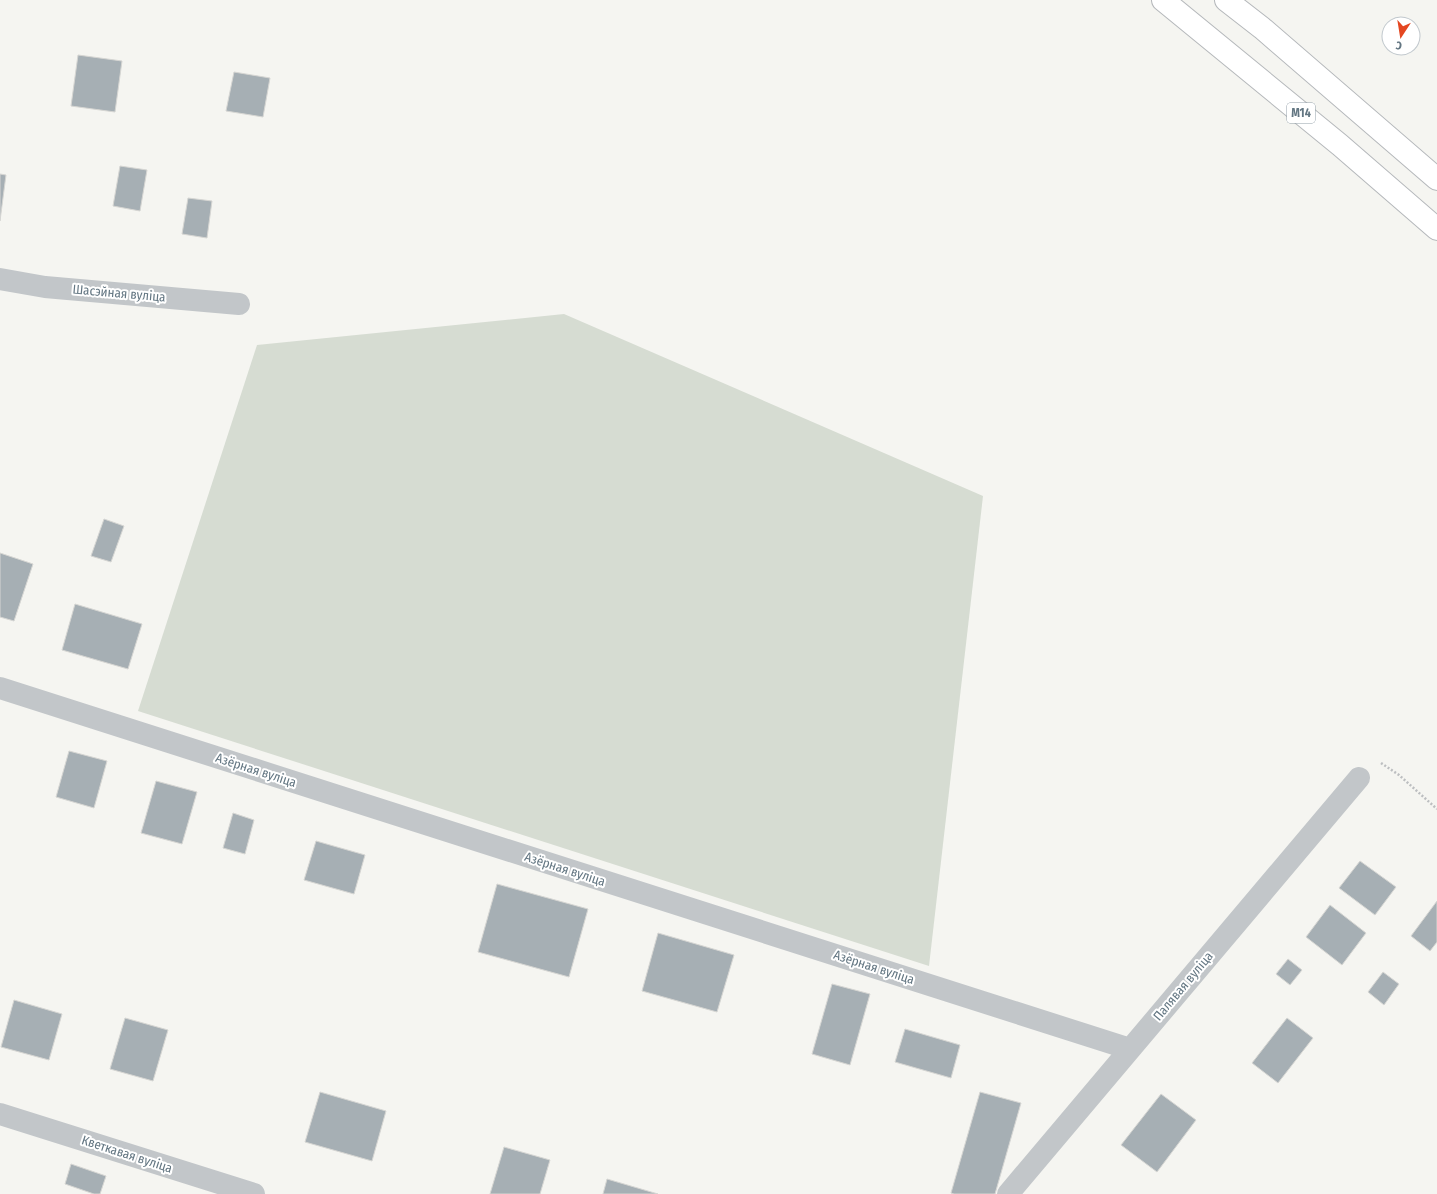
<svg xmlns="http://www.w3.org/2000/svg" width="1437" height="1194" viewBox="0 0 1437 1194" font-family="'Fira Sans Condensed',sans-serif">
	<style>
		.green { fill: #d6dcd2 }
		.building { fill: #a6afb4; stroke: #d6d6d3 }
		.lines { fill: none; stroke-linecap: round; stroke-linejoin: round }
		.highway-casing { stroke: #b5b8bb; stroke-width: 24 }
		.path { stroke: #bcbec0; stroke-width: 2.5; stroke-dasharray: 2 2; stroke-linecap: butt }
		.street { stroke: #c2c6c9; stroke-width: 22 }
		.highway { stroke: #fff; stroke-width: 22 }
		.labels { text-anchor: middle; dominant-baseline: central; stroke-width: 4; stroke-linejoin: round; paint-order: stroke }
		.shield { fill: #fff; stroke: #929fa8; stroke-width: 1 }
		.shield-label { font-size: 12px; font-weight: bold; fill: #637682 }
		.street-label { font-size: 13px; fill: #637682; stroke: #fff }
	</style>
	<rect width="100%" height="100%" fill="#f5f5f1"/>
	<path class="green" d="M564 314 983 496 929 966 138 711 257 345Z"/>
	<path class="building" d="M78 55 122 61 115 112 71 106Z
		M234 72 270 78 263 117 226 111Z
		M120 166 147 170 140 211 113 206Z
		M0 174 6 175 0 221Z
		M188 198 212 201 207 238 182 234Z
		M104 519 124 526 111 562 91 556Z
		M0 553 33 564 14 621 0 617Z
		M75 604 142 624 128 669 62 650Z
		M69 751 107 761 94 808 56 797Z
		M156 781 197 792 182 844 141 833Z
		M233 813 254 820 245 854 223 848Z
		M316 841 365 855 354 894 304 880Z
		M1360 861 1396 887 1375 915 1339 888Z
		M497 884 588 909 569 977 478 952Z
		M1437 901V942L1430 951 1411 936Z
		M1330 905 1366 933 1342 965 1306 937Z
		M658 933 734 955 717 1012 642 991Z
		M1288 959 1302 970 1290 985 1276 974Z
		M1383 972 1399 984 1384 1005 1368 992Z
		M832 984 870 994 850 1065 812 1054Z
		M14 1000 62 1014 49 1060 1 1047Z
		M125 1018 168 1030 153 1081 110 1069Z
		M1287 1018 1313 1038 1278 1083 1252 1063Z
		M905 1029 960 1045 951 1078 895 1062Z
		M320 1092 386 1111 372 1161 305 1142Z
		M980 1092 1021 1103 995 1194H954L951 1193Z
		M1161 1094 1196 1120 1157 1172 1121 1145Z
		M504 1147 550 1160 540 1194H490Z
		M71 1164 106 1176 100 1194H94L65 1184Z
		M607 1179 658 1194H603Z"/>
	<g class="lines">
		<g class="highway-casing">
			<path id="highway" d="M1163 0 1340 145 1437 229
				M1226 0 1262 28 1437 179"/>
		</g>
		<path class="path" d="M1381 763 1399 775 1437 809"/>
		<path class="street" d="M0 279 45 287 239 304
			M0 688 1130 1049
			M0 1114 254 1194
			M1008 1194 1359 778"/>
		<use href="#highway" class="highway"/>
	</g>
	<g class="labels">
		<rect class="shield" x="1287" y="103" width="28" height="20" rx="3"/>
		<g class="shield-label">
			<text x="1301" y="113">М14</text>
		</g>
		<g class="street-label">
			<text transform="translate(119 293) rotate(5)">Шасэйная вуліца</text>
			<text transform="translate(256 770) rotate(18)">Азёрная вуліца</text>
			<text transform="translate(565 869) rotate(18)">Азёрная вуліца</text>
			<text transform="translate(874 967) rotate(18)">Азёрная вуліца</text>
			<text transform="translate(1183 986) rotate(-50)">Палявая вуліца</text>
			<text transform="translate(127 1154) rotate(18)">Кветкавая вуліца</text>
		</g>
	</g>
	<g transform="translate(1401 36) rotate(192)"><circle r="19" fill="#ffffff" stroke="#c1c8cd"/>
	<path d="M0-3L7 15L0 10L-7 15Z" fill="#e44721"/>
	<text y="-6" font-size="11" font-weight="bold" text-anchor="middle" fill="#637682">С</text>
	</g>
</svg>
